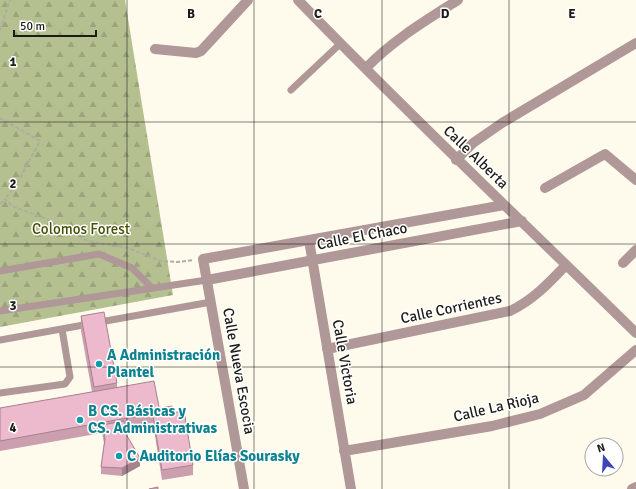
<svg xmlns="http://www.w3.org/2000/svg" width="636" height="489" viewBox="0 0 636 489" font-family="Signika,sans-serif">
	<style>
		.forest { fill: url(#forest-firs) }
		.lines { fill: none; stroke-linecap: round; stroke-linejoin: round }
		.path { stroke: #afaca0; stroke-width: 2; stroke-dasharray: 4 2; stroke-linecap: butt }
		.service { stroke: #b09798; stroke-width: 7 }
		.minor { stroke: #b09798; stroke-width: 10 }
		.wall { fill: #cc9faf }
		.shaded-wall { fill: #a6828f }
		.building { fill: #edb9cc; stroke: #a6828f }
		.grid { fill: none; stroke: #1c1b16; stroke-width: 1; stroke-opacity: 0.55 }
		.culture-dot { fill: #0f9aa8; stroke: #fff; stroke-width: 1.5 }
		.labels { text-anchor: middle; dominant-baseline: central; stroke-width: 3; stroke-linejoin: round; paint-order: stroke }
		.street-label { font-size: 15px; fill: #1c1b16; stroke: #fff }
		.park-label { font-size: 15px; fill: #455001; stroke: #fff }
		.culture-label { font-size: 15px; font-weight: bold; fill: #0d838f; stroke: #fff; text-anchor: start }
		.grid-label { font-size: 13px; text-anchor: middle; font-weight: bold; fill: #1c1b16; stroke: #fff; stroke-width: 3; stroke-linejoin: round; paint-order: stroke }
	</style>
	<defs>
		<pattern id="forest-firs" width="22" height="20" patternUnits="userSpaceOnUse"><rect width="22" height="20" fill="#b5c091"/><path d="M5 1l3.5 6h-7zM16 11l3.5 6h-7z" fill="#9ba47c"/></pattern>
	</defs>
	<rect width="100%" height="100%" fill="#fffbec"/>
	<path class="forest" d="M0 0H125L173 295 0 327Z"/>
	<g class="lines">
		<path class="path" d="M0 30 10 0
			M0 118 40 141 19 180 5 199
			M0 204 5 199 12 206 44 218 88 241 128 248 161 261 177 262 194 260"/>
		<path class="service" d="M291 90 341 43
			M0 271 99 254 132 268 151 287
			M0 311 207 280
			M0 340 211 302
			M0 393 65 384 70 377 62 329"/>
		<path class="minor" d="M298 0C408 114 523 222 636 333
			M155 49 196 53 201 51 248 0
			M366 68C393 40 425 21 458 0
			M456 160 473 143 502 123 636 43
			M545 188 605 154 636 180
			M309 240 351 489
			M623 263 636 250
			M207 280 522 221
			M327 349 510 311C533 300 549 283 566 265
			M344 451 492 426 540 414 584 395 636 350
			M244 489 203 259 504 205
			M632 489 636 487"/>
	</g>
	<path class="wall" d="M81 316 117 383V387L160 412V415H161L160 408 174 413 193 465V475L162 480 153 423 125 428 126 434 140 466 122 476 101 474V467L104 443 102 433 0 451V408L92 392 81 331Z"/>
	<path class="shaded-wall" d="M140 458V466L122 476V468Z"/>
	<path class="building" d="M104 312 117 383 94 387 81 316Z
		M154 381 160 412 0 441V408Z
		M172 406 174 413 161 415 160 408Z
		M184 411 193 465 162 470 153 416Z
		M124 421 126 434 140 458 122 468 101 467 105 439 102 425Z
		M158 487V489H149Z"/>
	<path class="grid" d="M127 0V489M254 0V489M382 0V489M509 0V489M0 122H636M0 244H636M0 367H636"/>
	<g class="culture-dot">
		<circle cx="99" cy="364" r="4"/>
		<circle cx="80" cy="420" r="4"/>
		<circle cx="119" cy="456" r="4"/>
	</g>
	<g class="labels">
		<g class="street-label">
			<text transform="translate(476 157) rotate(44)">Calle Alberta</text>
			<text transform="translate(362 236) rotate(-11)">Calle El Chaco</text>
			<text transform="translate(451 308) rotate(-12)">Calle Corrientes</text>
			<text transform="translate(345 362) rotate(80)">Calle Victoria</text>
			<text transform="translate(239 371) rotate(80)">Calle Nueva Escocia</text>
			<text transform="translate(496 407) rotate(-13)">Calle La Rioja</text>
		</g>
		<g class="park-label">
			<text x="81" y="229">Colomos Forest</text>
		</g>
		<g class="culture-label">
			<text x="107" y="355">A Administración<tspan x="107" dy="17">Plantel</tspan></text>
			<text x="88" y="411">B CS. Básicas y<tspan x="88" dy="17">CS. Administrativas</tspan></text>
			<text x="127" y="456">C Auditorio Elías Sourasky</text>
		</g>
	</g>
	<g class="grid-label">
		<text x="191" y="18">B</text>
		<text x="318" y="18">C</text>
		<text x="445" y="18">D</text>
		<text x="572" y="18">E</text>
		<text x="13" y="66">1</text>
		<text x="13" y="188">2</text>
		<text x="13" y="310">3</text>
		<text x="13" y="432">4</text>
	</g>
	<g transform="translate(604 457) rotate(342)"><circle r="19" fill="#ffffff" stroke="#a4a4a2"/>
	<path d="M0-3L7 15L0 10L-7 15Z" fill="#3e44b8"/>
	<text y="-6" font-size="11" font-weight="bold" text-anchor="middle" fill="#1c1b16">N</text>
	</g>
	<path d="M14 30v6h82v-6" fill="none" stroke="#1c1b16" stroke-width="2"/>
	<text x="20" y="30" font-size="12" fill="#1c1b16" stroke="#ffffff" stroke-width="3" paint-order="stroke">50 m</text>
</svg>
